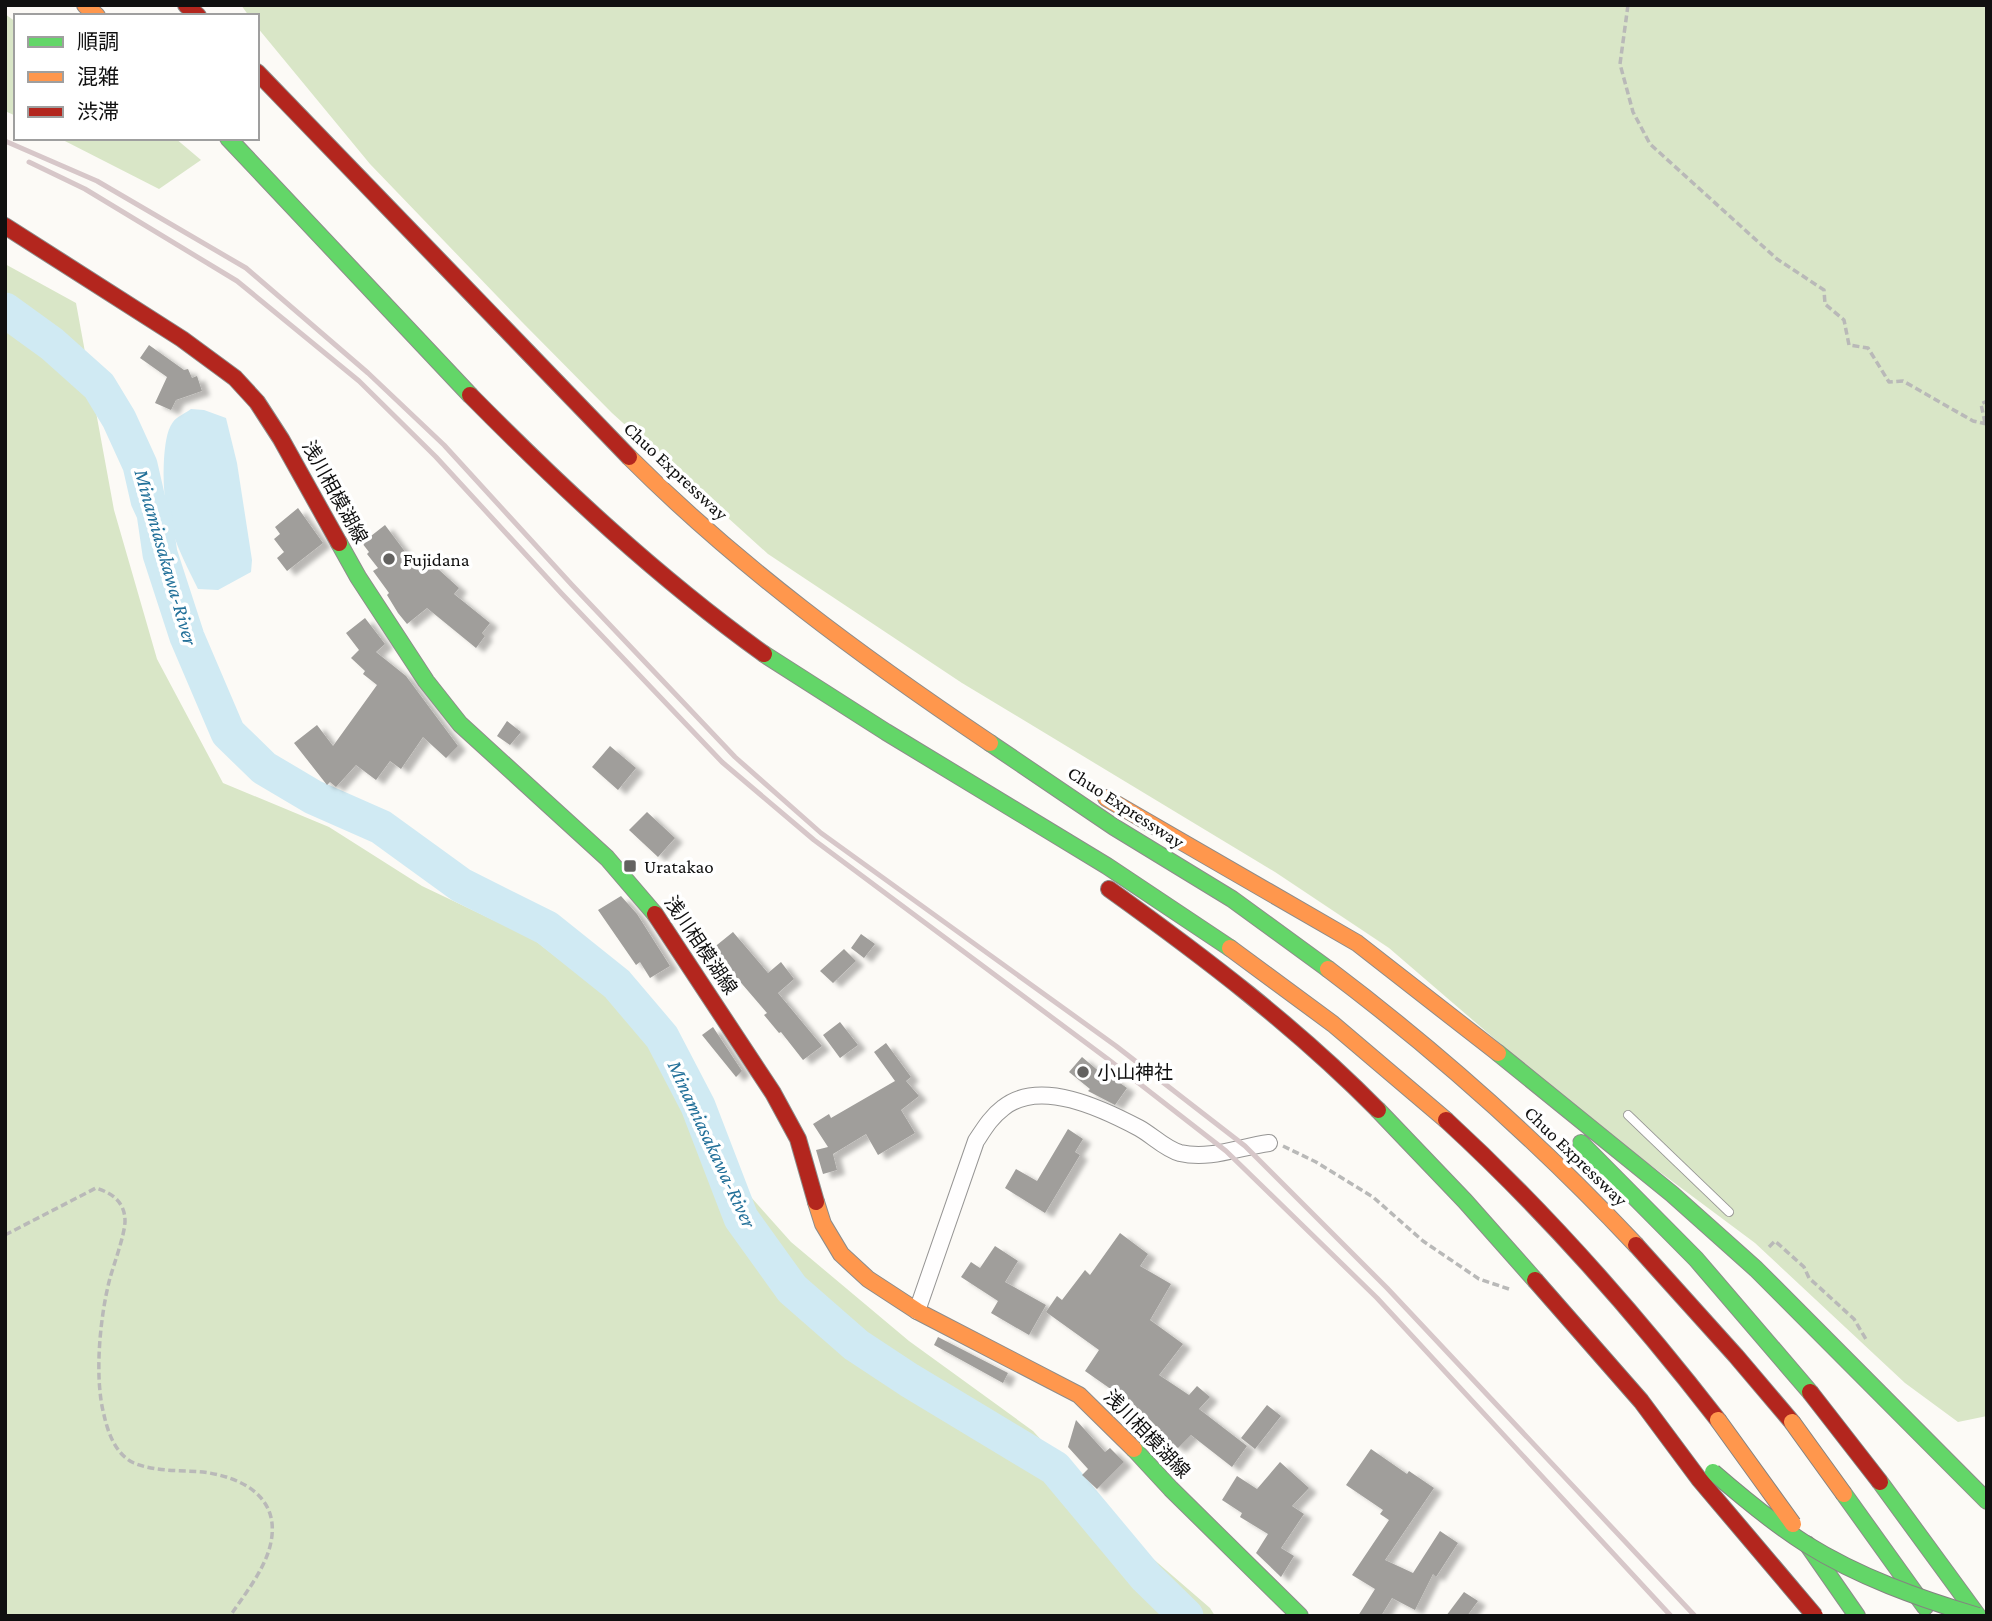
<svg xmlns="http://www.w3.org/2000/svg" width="1992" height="1621" viewBox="0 0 1992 1621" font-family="'Crimson Pro','Noto Sans JP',serif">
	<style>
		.forest { fill: #d9e6c7 }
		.water { fill: #d0eaf3 }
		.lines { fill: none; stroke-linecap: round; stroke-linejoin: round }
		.river { stroke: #d0eaf3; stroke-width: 35 }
		.building { fill: #a09e9b; filter: url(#shadow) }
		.lane-casing { stroke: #969594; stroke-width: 10 }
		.street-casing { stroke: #969594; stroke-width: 18 }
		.fast-casing { stroke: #8d8c8a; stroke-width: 18 }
		.slow-casing { stroke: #8d8c8a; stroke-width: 18 }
		.jam-casing { stroke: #8d8c8a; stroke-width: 18 }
		.path { stroke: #b9b9b8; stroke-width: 3.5; stroke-dasharray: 7 3.5; stroke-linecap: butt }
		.lane { stroke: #fffefe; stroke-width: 8 }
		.street { stroke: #fffefe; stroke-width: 16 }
		.fast { stroke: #63d668; stroke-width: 16 }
		.slow { stroke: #ff974d; stroke-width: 16 }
		.jam { stroke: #b3261e; stroke-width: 16 }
		.rail { stroke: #d7c7c9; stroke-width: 5 }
		.fast-bridge-casing { stroke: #848381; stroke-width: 18; stroke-linecap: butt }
		.slow-bridge-casing { stroke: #848381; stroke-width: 18; stroke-linecap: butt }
		.jam-bridge-casing { stroke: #848381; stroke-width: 18; stroke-linecap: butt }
		.fast-bridge { stroke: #63d668; stroke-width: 16 }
		.slow-bridge { stroke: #ff974d; stroke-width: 16 }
		.jam-bridge { stroke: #b3261e; stroke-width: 16 }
		.poi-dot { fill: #636260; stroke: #fff; stroke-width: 2.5 }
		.labels { text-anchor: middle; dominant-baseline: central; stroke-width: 7; stroke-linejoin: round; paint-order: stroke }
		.street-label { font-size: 19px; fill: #101010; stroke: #fff }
		.poi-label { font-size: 19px; fill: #101010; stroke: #fff; text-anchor: start }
		.water-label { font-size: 21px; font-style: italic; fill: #227099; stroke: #fff }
	</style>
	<defs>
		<filter id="shadow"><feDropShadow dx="8" dy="4.5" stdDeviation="2" flood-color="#0004"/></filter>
	</defs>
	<rect width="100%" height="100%" fill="#fcfaf6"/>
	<path class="forest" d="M241 5H1987V1416L1958 1422 1905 1383 1755 1243 1582 1114 1389 948 1275 872 962 683 768 554 612 413 522 322 370 164 257 27V16H249Z
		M5 14 16 22V116L5 111Z
		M59 138H175L201 160 159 189Z
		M5 264 76 303 114 510 157 659 223 783 329 827 422 886 533 939 639 1021 695 1134 791 1242 909 1341 1033 1431 1144 1551 1210 1608 1215 1616H5Z"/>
	<path class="water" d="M191 409 204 410 226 418 237 463 252 560 251 572 218 590 198 589C174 541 161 514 164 459 165 448 166 431 173 422 176 417 186 413 191 409Z"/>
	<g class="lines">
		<path class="river" d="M5 310 52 344 99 386 119 419 140 465 148 500 154 513 160 554 187 637 228 733 264 768 313 797 381 827 461 885 547 928 617 984 662 1037 698 1106 741 1218 792 1289 856 1345 909 1380 1055 1468 1146 1577 1186 1616"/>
	</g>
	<path class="building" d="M149 345 184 370 188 369 192 378 197 376 202 391 176 400 171 410 155 403 167 377 140 358Z
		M298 508 323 543 287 571 277 558 284 552 274 539 280 534 275 527Z
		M385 525 418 569 427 559 459 588 454 594 490 623 482 633 485 636 476 648 427 608 407 624 398 613 387 595 389 593 373 571 378 568 367 554 369 552 362 543Z
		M365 618 385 644 376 652 406 676 458 746 446 758 423 737 401 769 390 761 376 780 356 765 336 787 330 782 327 785 294 743 317 725 333 746 377 685 363 674 365 671 351 658 359 650 346 633Z
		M507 721 521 732 510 745 497 736Z
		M610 746 636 768 618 790 592 767Z
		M647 812 675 838 658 857 629 830Z
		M621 896 637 914 670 966 650 978 640 962 636 965 598 910Z
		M733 932 768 973 781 962 794 979 778 993 822 1046 803 1060 781 1032 779 1033 764 1015 767 1013 712 949Z
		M861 934 875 944 864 958 851 948Z
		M844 949 856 961 833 983 820 971Z
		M840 1022 858 1045 840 1058 823 1035Z
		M713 1027 742 1071 736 1077 702 1035Z
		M886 1043 911 1077 906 1081 919 1096 901 1110 915 1133 878 1155 866 1134 833 1154 837 1170 823 1174 816 1150 828 1147 813 1124 829 1114 831 1118 895 1081 874 1052Z
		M1082 1057 1101 1073 1103 1071 1127 1088 1115 1105 1088 1091 1090 1089 1069 1072Z
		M1068 1129 1083 1139 1075 1152 1080 1155 1045 1213 1005 1188 1016 1169 1037 1181Z
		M1120 1233 1148 1254 1140 1266 1171 1284 1150 1320 1183 1344 1159 1375 1189 1395 1197 1386 1210 1397 1199 1409 1247 1446 1232 1467 1191 1435 1178 1448 1109 1401 1115 1392 1085 1371 1099 1350 1046 1312 1057 1296 1062 1300 1085 1270 1090 1275Z
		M995 1246 1018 1261 1005 1282 1046 1305 1029 1335 991 1313 998 1301 961 1277 971 1262 980 1268Z
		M938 1337 1008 1373 1003 1383 934 1345Z
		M1267 1405 1281 1416 1255 1449 1241 1438Z
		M1076 1420 1105 1452 1110 1448 1124 1462 1097 1489 1082 1475 1088 1469 1068 1447Z
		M1371 1449 1407 1474 1409 1471 1434 1488 1385 1560 1413 1573 1440 1531 1458 1543 1436 1577 1433 1574 1415 1610 1392 1598 1381 1616H1358L1375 1589 1352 1575 1389 1520 1380 1514 1383 1510 1346 1485Z
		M1280 1462 1309 1488 1292 1506 1304 1514 1281 1548 1294 1556 1281 1577 1256 1553 1268 1534 1240 1517 1242 1513 1222 1500 1237 1476 1257 1489Z
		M1464 1592 1478 1601 1467 1616H1446Z"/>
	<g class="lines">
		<g class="lane-casing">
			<path id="lane" d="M1628 1115 1729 1212"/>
		</g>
		<g class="street-casing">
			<path id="street" d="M917 1311 976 1141C984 1129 991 1117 1003 1108 1040 1078 1103 1109 1139 1128 1152 1135 1165 1149 1180 1153 1210 1160 1239 1147 1269 1143"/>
		</g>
		<g class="fast-casing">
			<path id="fast" d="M228 138 470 395
				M339 543 358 577 426 681 460 724 607 858 655 914
				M764 654 886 732 1107 866 1230 948
				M990 743 1114 827 1232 899 1328 969
				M1498 1053 1672 1194 1756 1269 1987 1501
				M1378 1110 1465 1201 1535 1280
				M1581 1143 1696 1259 1810 1392
				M1134 1449 1171 1489 1300 1616
				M1880 1482 1978 1616
				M1844 1494 1925 1607
				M1807 1544 1857 1616"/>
		</g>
		<g class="slow-casing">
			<path id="slow" d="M85 5 97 16
				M629 457C738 566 862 657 990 743
				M1106 798 1357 943 1498 1053
				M1230 948 1333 1024 1446 1120
				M1328 969C1438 1052 1542 1145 1636 1245
				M816 1202 823 1224 841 1254 868 1279 917 1311 1079 1395 1134 1449"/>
		</g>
		<g class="jam-casing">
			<path id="jam" d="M186 5 198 16
				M257 72 629 457
				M5 226 182 339 235 378 257 402 281 439 339 543
				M470 395C562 488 657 577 764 654
				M1109 889C1204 957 1296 1027 1378 1110
				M655 914 773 1093 798 1139 816 1202
				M1446 1120C1546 1212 1635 1313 1718 1420
				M1636 1245 1736 1356 1792 1422"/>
		</g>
		<path class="path" d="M1628 5 1620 64 1633 112 1650 144 1777 259 1824 290 1825 304 1844 320 1849 345 1868 348 1889 382 1903 381 1973 421 1987 424
			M1985 423 1981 404 1987 401
			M1283 1146 1316 1162 1373 1197 1423 1241 1479 1279 1509 1289
			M5 1235 96 1188C112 1193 125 1202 125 1221 125 1234 114 1264 110 1278 100 1316 94 1377 104 1415 108 1433 116 1455 134 1463 156 1472 180 1470 203 1472 241 1477 280 1496 271 1542 266 1568 245 1594 230 1616
			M1769 1247 1775 1241 1804 1267 1809 1278 1854 1319 1867 1341"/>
		<use href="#lane" class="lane"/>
		<use href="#street" class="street"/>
		<use href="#fast" class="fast"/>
		<use href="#slow" class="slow"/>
		<use href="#jam" class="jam"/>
		<path class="rail" d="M5 141 97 181 246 268 368 373 444 445 572 585 735 757 821 833 1116 1046 1245 1146 1387 1288 1695 1616
			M29 162 85 189 237 281 359 381 436 457 562 594 722 762 814 840 1109 1060 1226 1151 1377 1298 1671 1616"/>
		<g class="fast-bridge-casing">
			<path id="fast-bridge" d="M1713 1472C1743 1498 1773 1523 1806 1544 1859 1577 1918 1598 1978 1616"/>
		</g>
		<g class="slow-bridge-casing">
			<path id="slow-bridge" d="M1718 1420 1793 1524
				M1792 1422 1844 1494"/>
		</g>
		<g class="jam-bridge-casing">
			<path id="jam-bridge" d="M1535 1280 1641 1401 1699 1479 1815 1616
				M1810 1392 1880 1482"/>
		</g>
		<use href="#fast-bridge" class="fast-bridge"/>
		<use href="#slow-bridge" class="slow-bridge"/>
		<use href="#jam-bridge" class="jam-bridge"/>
	</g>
	<g class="poi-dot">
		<circle cx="389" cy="559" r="7"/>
		<rect x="623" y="859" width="14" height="14" rx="3.5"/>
		<circle cx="1083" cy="1072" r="7"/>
	</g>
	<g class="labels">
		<g class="street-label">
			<text transform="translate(676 471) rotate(43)">Chuo Expressway</text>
			<text transform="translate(335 492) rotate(61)">浅川相模湖線</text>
			<text transform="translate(1126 807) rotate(33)">Chuo Expressway</text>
			<text transform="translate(701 945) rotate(56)">浅川相模湖線</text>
			<text transform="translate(1576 1156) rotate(44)">Chuo Expressway</text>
			<text transform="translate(1147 1434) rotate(46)">浅川相模湖線</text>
		</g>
		<g class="poi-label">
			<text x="403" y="559">Fujidana</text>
			<text x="644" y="866">Uratakao</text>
			<text x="1097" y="1072">小山神社</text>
		</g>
		<g class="water-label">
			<text transform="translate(166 557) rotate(74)">Minamiasakawa-River</text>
			<text transform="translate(712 1144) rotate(65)">Minamiasakawa-River</text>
		</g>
	</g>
	<rect width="1992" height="1621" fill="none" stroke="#101010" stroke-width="14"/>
	<rect x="14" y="14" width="245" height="126" fill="#ffffff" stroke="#9f9f9f" stroke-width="2"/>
	<rect x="28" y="37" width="35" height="10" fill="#63d668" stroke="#9f9f9f" stroke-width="2"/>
	<text x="77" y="49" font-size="21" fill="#101010">順調</text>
	<rect x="28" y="72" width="35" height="10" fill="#ff974d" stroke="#9f9f9f" stroke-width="2"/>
	<text x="77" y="84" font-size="21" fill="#101010">混雑</text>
	<rect x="28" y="107" width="35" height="10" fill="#b3261e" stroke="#9f9f9f" stroke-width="2"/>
	<text x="77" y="119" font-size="21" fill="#101010">渋滞</text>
</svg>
